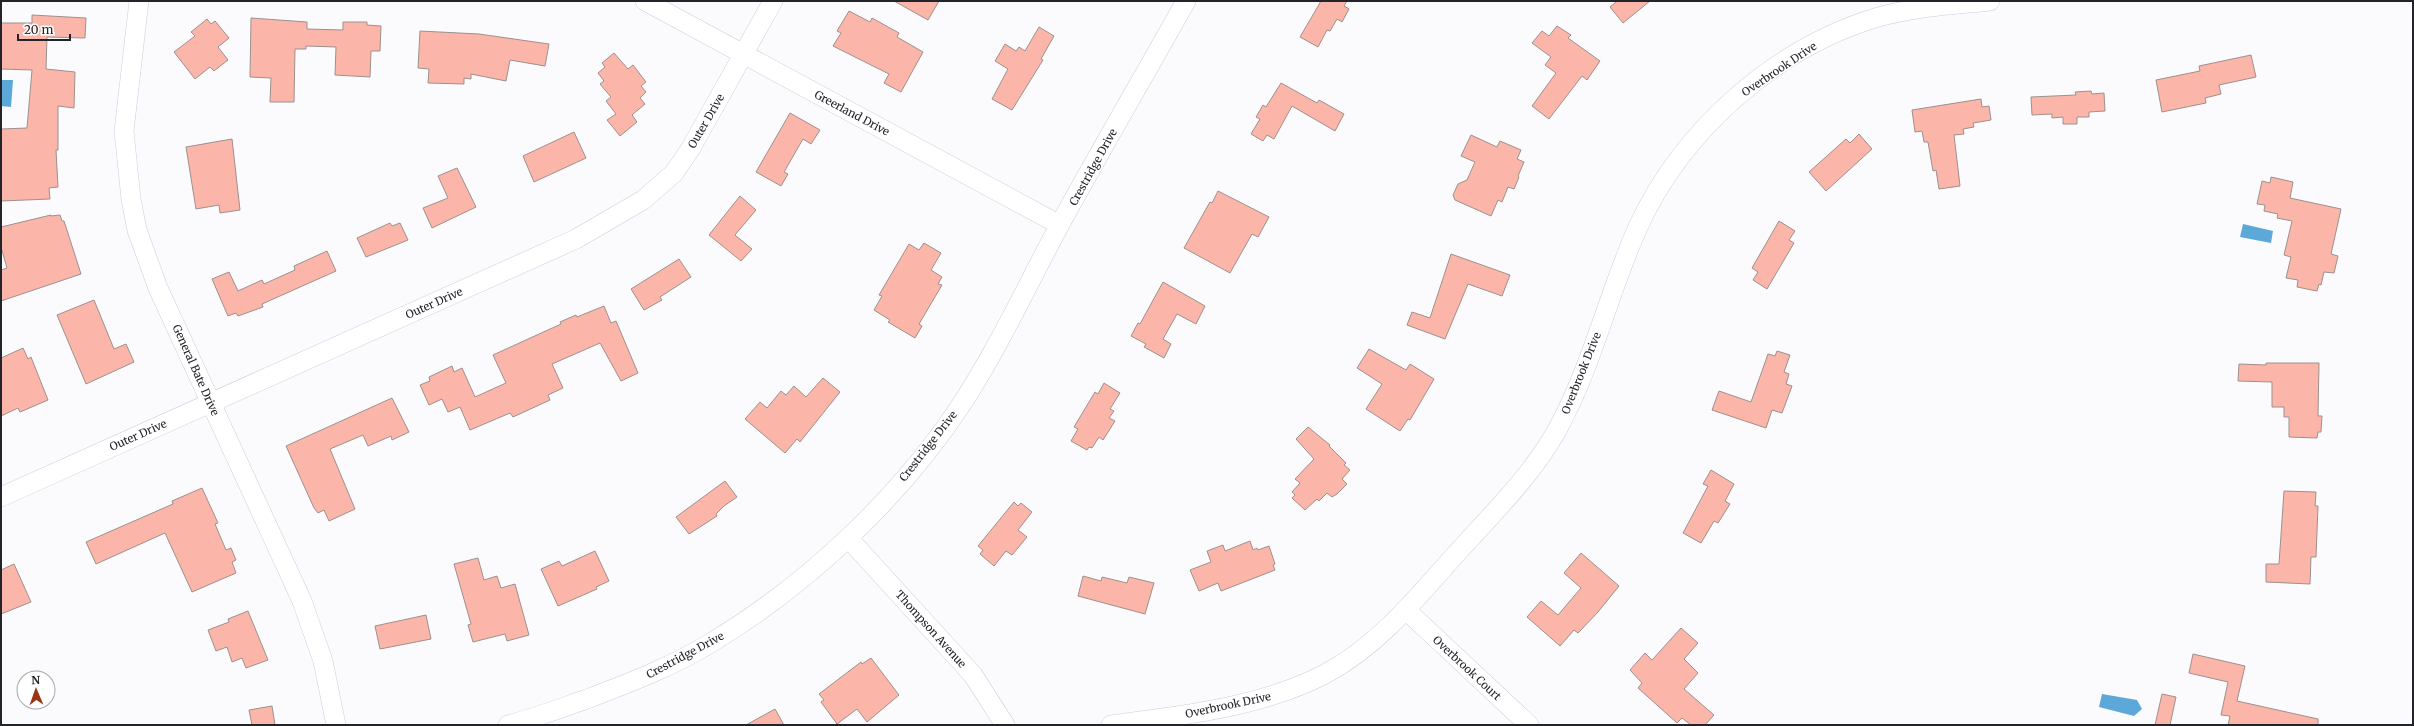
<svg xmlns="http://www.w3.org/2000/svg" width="2414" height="726" viewBox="0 0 2414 726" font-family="Merriweather,serif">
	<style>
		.water { fill: #5ba8d9 }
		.building { fill: #fcb6a9; stroke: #9d908d }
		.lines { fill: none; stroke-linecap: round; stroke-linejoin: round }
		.minor-casing { stroke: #cbceda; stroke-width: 20 }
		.minor { stroke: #fff; stroke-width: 19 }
		.labels { text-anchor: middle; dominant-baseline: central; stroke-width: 3.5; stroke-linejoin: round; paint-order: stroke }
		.street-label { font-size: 11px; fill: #232429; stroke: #fff }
	</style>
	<rect width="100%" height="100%" fill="#fbfbfe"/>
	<path class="water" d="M1 80H13L11 107 1 106Z
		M2243 224 2273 231 2271 243 2240 237Z
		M2102 694 2137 700 2142 709 2134 716 2099 707Z"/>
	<path class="building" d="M894 1H939L928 20Z
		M1321 1H1347L1344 6 1349 9 1342 22 1337 19 1330 31 1327 30 1318 47 1300 37Z
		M1617 1H1650L1623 23 1610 7Z
		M849 11 870 22 872 18 899 33 897 37 923 52 901 92 884 83 889 74 833 46 841 33 837 31Z
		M32 15 86 18 85 38 47 37 46 69 75 72 74 108 58 106V150H56L58 187 49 188 50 199 1 201V129L27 128 32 70 1 69V23H32Z
		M251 18 307 22V29L343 30V22H367V25L381 26 380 51H371L370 77 335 75 336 47 306 46V49H295L294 102H270L271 78 250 77Z
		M207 19 211 24 215 21 229 38 218 47 228 60 214 71 210 67 195 79 174 52 195 36 191 32Z
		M1557 26 1571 35 1568 38 1600 61 1587 80 1582 76 1549 119 1532 106 1556 73 1545 65 1551 57 1532 43 1542 31 1549 36Z
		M1039 27 1054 36 1041 59 1043 60 1012 110 992 99 1008 69 995 61 1005 44 1016 51 1019 47 1025 51Z
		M420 31 479 34 549 44 545 66 510 60 506 81 471 74V79L464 78V84L428 83 429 69 418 68Z
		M614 53 628 69 633 65 646 82 641 86 646 92 640 98 645 104 632 115 637 122 620 136 607 120 616 114 606 101 611 97 600 84 604 81 598 73 605 67 602 63Z
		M2251 55 2256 77 2219 85 2221 94 2205 98 2206 103 2162 112 2156 80 2200 71 2199 66Z
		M1281 83 1317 103 1319 100 1344 114 1335 131 1292 106 1274 139 1267 135 1263 141 1251 134 1260 119 1256 117 1263 105 1266 107Z
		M2091 91 2092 94 2104 93 2105 111 2089 112V117H2077V124H2063V117L2052 118V114L2032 115 2031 97 2076 95 2075 92Z
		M1981 99 1982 107 1989 106 1991 120 1973 123 1974 127 1963 129 1964 134 1954 135 1960 186 1939 189 1936 170 1933 171 1928 142H1924L1922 131 1915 132 1912 110Z
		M790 113 820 130 811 144 803 139 784 172 788 174 781 186 756 172Z
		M574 132 586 158 534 182 523 156Z
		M1859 134 1872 149 1826 191 1809 172 1846 139 1850 143Z
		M1471 135 1497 147 1500 141 1521 150 1517 159 1524 162 1518 176 1519 177 1514 189 1508 187 1502 202 1498 200 1491 216 1455 200 1453 195 1458 184 1467 180 1475 162 1461 156Z
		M232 139 240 210 220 213 219 205 196 209 186 147Z
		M457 168 476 207 432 228 423 208 448 198 438 176Z
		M2271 177 2293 182 2290 198 2341 209 2331 254 2338 256 2334 273 2324 272 2321 285 2319 284 2317 291 2297 287 2298 280 2286 278 2291 257 2284 255 2292 221 2277 218 2278 214 2264 211 2265 205 2257 204 2262 181 2270 183Z
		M1218 191 1269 217 1258 237 1252 234 1230 273 1184 248 1210 202 1212 203Z
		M740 196 756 210 735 235 752 249 741 261 709 235Z
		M51 215V216L60 215 62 221H64L81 274 1 301V270L7 268 1 247V227Z
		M1779 221 1795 231 1789 240 1794 243 1767 289 1753 280 1758 272 1752 268Z
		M390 223 392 226 400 223 408 240 366 257 357 238Z
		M924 243 941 253 931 270 942 277 938 284 942 285 919 324 922 326 915 338 888 322 890 320 874 310 882 296 879 295 909 244 919 250Z
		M327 251 336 271 262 304 263 307 238 316 236 313 228 316 212 279 229 272 238 291 262 280 264 284 295 270 294 266Z
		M1451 254 1510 275 1502 296 1468 284 1445 339 1407 325 1412 312 1430 318Z
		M679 259 691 277 660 297 662 300 644 310 631 289Z
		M1163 282 1205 306 1196 324 1177 314 1163 339 1171 344 1164 358 1144 347 1146 344 1131 336 1138 323 1140 324Z
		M94 300 114 349 126 344 134 362 86 384 57 315Z
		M604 306 611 323 616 321 638 373 621 381 600 343 552 364 563 388 548 395 550 400 513 417 510 413 470 430 460 407 448 412 442 399 429 405 420 385 430 381 429 377 452 366 454 372 462 368 475 397 506 383 493 355 561 324 560 322 576 315 577 317Z
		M23 348 28 359 31 357 48 400 20 412 18 408 1 416V358Z
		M1369 349 1406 370 1410 364 1434 379 1410 420 1408 419 1400 431 1366 409 1382 384 1357 368Z
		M1777 351 1790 355 1784 372 1789 374 1786 384 1792 386 1782 413 1772 410 1766 428 1712 410 1719 391 1751 402 1768 354 1775 356Z
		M2266 363H2319L2318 416H2322L2321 432H2318L2317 438 2289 437V417H2284V407H2272V382L2238 381 2239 364 2266 365Z
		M823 378 840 392 800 442 797 439 785 453 745 419 760 402 767 408 781 391 786 395 794 386 806 397Z
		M1104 383 1120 393 1110 409 1114 411 1109 418 1115 421 1103 440 1099 437 1092 448 1089 447 1087 450 1071 441 1078 429 1074 427 1095 392 1098 394Z
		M392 398 409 432 392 440 391 436 368 446 363 435 330 449 355 509 329 521 324 510 318 513 314 508 286 446Z
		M1308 427 1330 445 1329 446 1346 463 1344 465 1350 470 1342 479 1347 484 1337 494 1332 497 1327 493 1319 501 1317 499 1305 510 1292 498 1295 495 1292 492 1300 483 1295 479 1314 459 1296 439Z
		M1711 470 1734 484 1725 501 1730 504 1718 523 1714 521 1701 543 1683 533 1708 486 1703 484Z
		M725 481 737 497 724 506 716 514 717 516 689 534 676 517Z
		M202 488 218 523 215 524 226 550 231 548 236 560 232 562 236 573 192 592 165 533 96 564 86 542 173 504 172 501Z
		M2284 491 2316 492 2315 506H2318L2316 557H2311L2310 584 2266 582V564H2279Z
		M1014 502 1018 506 1021 503 1032 512 1018 530 1027 537 1012 555 1006 551 994 566 980 554 983 550 978 546Z
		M1250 541 1253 550 1257 548 1258 550 1269 546 1275 564 1273 565 1275 570 1221 591 1218 583 1199 591 1190 570 1211 562 1207 551 1223 545 1225 551Z
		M595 551 609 581 596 587 597 589 558 606 541 569 559 561 562 566Z
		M1581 553 1619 586 1598 612 1578 633 1574 630 1560 646 1527 617 1541 601 1558 615 1581 588 1564 573Z
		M478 558 484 580 497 576 501 588 515 584 529 635 507 641 505 634 473 642 468 625 471 624 454 564Z
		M14 564 31 602 1 614V570Z
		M1083 576 1101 581 1102 577 1127 583 1129 577 1154 583 1145 614 1078 596Z
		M248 611 268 660 246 668 242 658 232 662 227 647 216 651 208 630 229 622 228 619Z
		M426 615 431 639 380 649 375 626Z
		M1681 628 1698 643 1684 659 1698 673 1684 689 1714 715 1705 725H1691L1682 718 1677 723 1638 688 1642 683 1630 670 1645 653 1652 660Z
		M2193 654 2245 666 2237 701 2318 719V725H2228L2230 716 2221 715 2228 682 2189 673Z
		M871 658 899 695 867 722 857 709 837 724 821 702 824 700 819 694 861 662 862 664Z
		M2162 694 2176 697 2170 725H2155Z
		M272 706 275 725H252L249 710Z
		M775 709 784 725H746Z"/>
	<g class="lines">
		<g class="minor-casing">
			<path id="minor" d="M139 1 124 131 131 199 137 230 158 288 302 601 323 661 336 725
				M645 1 1060 225
				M1 497 576 239 643 200 674 173 691 148 773 1
				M849 539 973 675 1005 725
				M1406 610 1529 725
				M508 725C535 718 561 708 587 699 629 683 671 667 709 644 809 584 902 496 965 399 1000 344 1028 284 1059 226 1100 151 1144 76 1186 1
				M1111 725C1183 715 1259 708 1325 674 1374 648 1411 605 1447 564 1484 522 1528 481 1556 432 1592 367 1608 294 1638 227 1682 131 1774 49 1875 18 1912 7 1952 5 1990 1"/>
		</g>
		<use href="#minor" class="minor"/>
	</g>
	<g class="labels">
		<g class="street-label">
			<text transform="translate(1779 69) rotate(-34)">Overbrook Drive</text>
			<text transform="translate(852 113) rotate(28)">Greerland Drive</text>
			<text transform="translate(706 121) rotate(-60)">Outer Drive</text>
			<text transform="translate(1093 167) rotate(-61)">Crestridge Drive</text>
			<text transform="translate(434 303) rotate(-24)">Outer Drive</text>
			<text transform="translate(196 370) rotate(66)">General Bate Drive</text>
			<text transform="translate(1581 373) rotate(-68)">Overbrook Drive</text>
			<text transform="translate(138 435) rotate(-24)">Outer Drive</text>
			<text transform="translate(928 446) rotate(-52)">Crestridge Drive</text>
			<text transform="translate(931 629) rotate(48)">Thompson Avenue</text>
			<text transform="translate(685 655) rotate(-28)">Crestridge Drive</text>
			<text transform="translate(1467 668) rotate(43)">Overbrook Court</text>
			<text transform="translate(1228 705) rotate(-12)">Overbrook Drive</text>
		</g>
	</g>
	<rect width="2414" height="726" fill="none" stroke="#232429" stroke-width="4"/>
	<g transform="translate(36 690) rotate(358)"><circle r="19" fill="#ffffff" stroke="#a7a7a9"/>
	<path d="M0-3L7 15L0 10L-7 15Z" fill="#9c3514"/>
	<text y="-6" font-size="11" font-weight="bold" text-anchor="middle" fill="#232429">N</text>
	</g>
	<path d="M18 34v6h52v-6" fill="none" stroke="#232429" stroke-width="2"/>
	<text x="24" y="34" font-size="12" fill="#232429" stroke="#ffffff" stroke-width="3" paint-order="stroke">20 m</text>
</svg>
